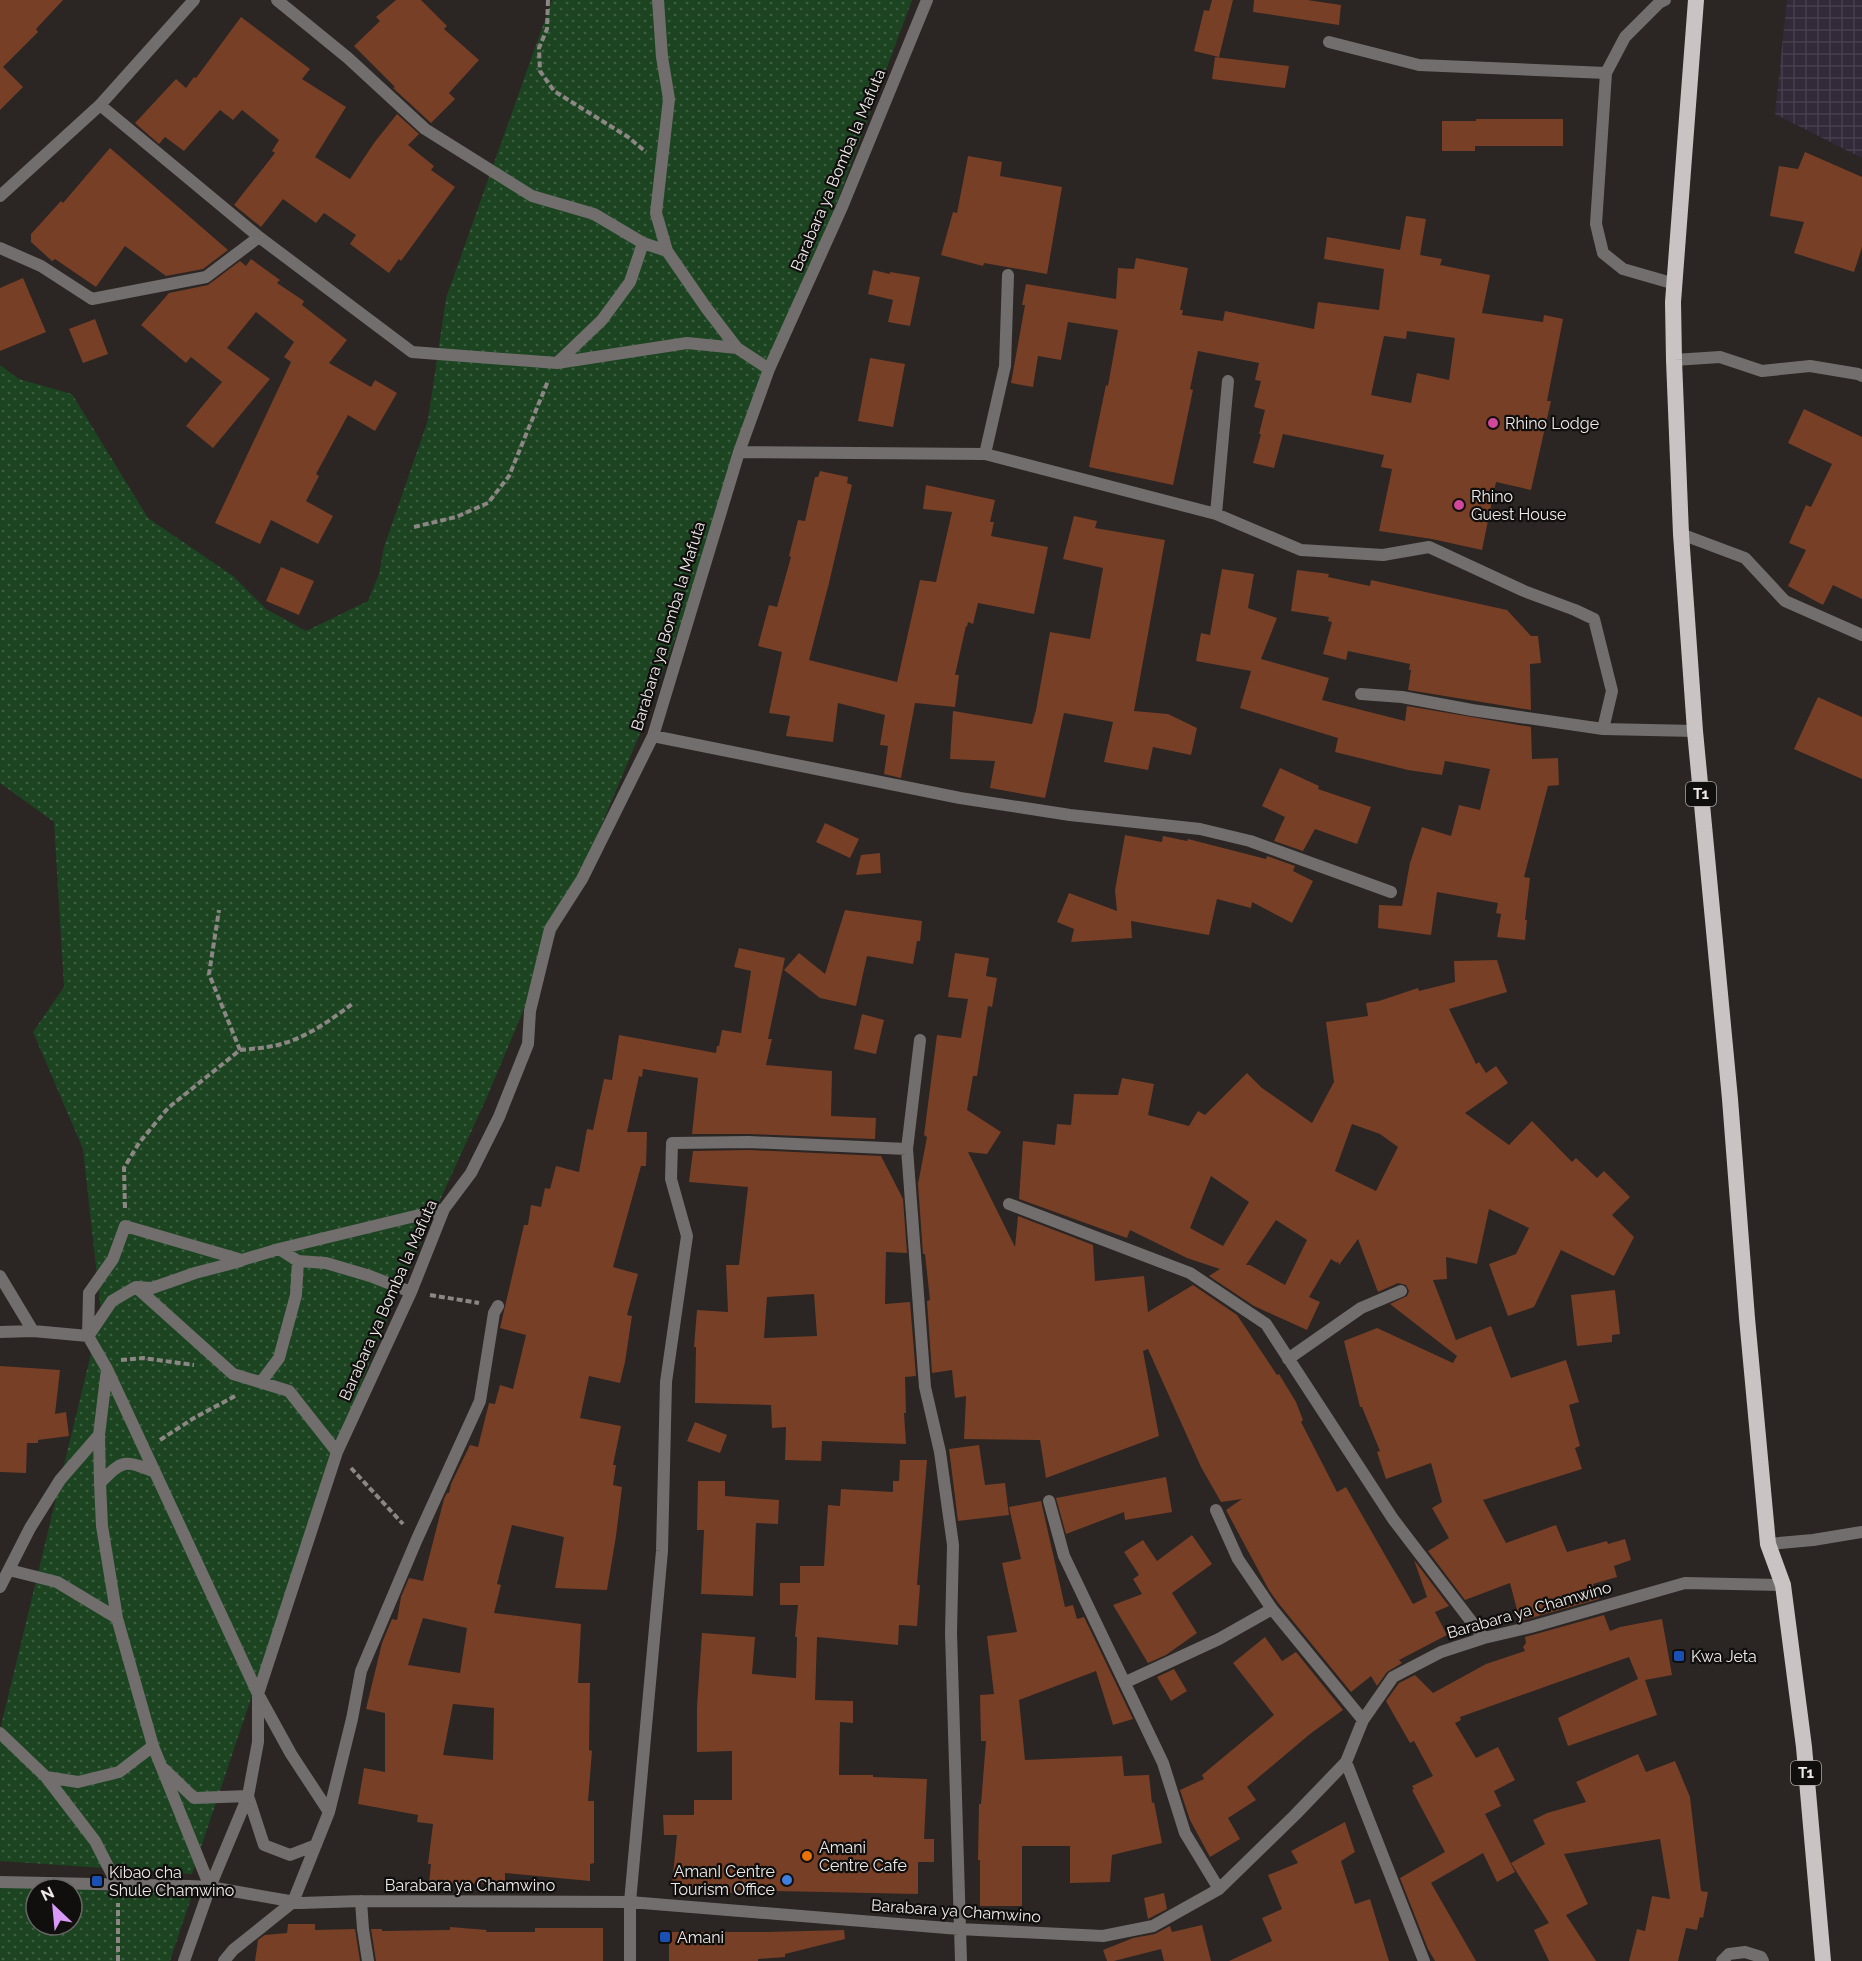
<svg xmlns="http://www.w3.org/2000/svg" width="1862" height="1961" viewBox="0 0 1862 1961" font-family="Raleway,sans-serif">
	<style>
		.industrial { fill: url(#industrial-grid) }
		.grass { fill: url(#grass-dots); fill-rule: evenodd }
		.building { fill: #773f26; fill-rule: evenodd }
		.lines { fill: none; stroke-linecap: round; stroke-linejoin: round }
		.path { stroke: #8c8785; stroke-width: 4; stroke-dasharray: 6 3; stroke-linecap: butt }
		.minor { stroke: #716e6d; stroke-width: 12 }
		.trunk { stroke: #cac3c3; stroke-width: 16 }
		.hotel-dot { fill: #d1479c; stroke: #110f0e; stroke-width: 2 }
		.transit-dot { fill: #1a4fb4; stroke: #110f0e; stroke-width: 2 }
		.food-dot { fill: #e8710a; stroke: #110f0e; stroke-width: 2 }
		.shop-dot { fill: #3f7fe0; stroke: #110f0e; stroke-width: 2 }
		.labels { text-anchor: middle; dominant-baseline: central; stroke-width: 4.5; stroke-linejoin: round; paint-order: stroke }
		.shield { fill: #110f0e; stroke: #aca8a7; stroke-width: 1.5 }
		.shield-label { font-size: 15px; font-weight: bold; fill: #eeeae9 }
		.street-label { font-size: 16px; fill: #eeeae9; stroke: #110f0e }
		.poi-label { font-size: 16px; fill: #eeeae9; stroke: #110f0e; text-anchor: start }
	</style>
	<defs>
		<pattern id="industrial-grid" width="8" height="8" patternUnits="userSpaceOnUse" patternTransform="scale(1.5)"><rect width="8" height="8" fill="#332a39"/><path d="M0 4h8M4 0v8" fill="none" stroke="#473f4c"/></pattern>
		<pattern id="grass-dots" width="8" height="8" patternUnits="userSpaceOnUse" patternTransform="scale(1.5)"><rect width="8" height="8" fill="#1c4421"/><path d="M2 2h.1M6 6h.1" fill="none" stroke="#3d5f41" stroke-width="1.8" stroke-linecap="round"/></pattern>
	</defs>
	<rect width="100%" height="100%" fill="#2b2523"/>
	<path class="industrial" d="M1787 0H1862V158L1775 114Z"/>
	<path class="grass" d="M552 0H912L639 736 487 1097 429 1224 376 1346 318 1499 192 1874 0 1861V1730L101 1312 83 1149 33 1032 64 987 54 822 0 783V365L19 379 72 394 148 518 233 576 266 609 306 631 368 601 379 574 384 547 428 420 446 298Z
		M0 1881 109 1891 193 1892 170 1961H0ZM36 1889H72V1925H36Z"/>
	<path class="building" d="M0 0H63L36 29 38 32 3 67 23 87 0 110Z
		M396 0H421L447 26 444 29 479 60 449 93 455 99 431 123 393 88 395 87 354 46 380 21 376 17Z
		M1212 0H1233L1219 57 1194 51 1204 10 1209 11Z
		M1254 0H1307L1341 5 1339 25 1253 12Z
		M241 17 310 69 302 79 346 107 315 157 350 179 374 143 397 114 419 134 408 145 434 166 431 170 455 187 401 261 399 259 389 273 350 244 356 235 324 213 316 223 283 199 261 227 234 205 275 153 272 151 279 140 242 110 233 120 220 110 184 151 165 137 159 144 135 123 176 79 186 88 194 77 196 78Z
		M1215 57 1289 66 1285 88 1212 79Z
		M1476 119H1563V146H1475V151H1442V121H1476Z
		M110 148 228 250 203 269 166 276 125 246 96 287 55 259 52 261 31 242V234L61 201 63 203Z
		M1805 152 1862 177V247L1854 272 1794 253 1804 222 1770 216 1779 166 1798 169Z
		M968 156 1002 162 1000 176 1062 187 1047 274 984 263 983 266 941 255 953 212 957 213Z
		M1406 216 1426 219 1420 255 1442 259 1440 265 1490 275 1482 313 1543 322 1544 315 1563 319 1547 401H1551L1531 490 1496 482 1482 550 1432 539 1379 531 1392 469 1381 467 1384 455 1283 434 1274 468 1253 463 1261 434H1259L1265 410 1254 407 1261 381 1255 380 1259 363 1198 351 1190 389 1193 390 1173 485 1089 467 1106 385 1108 386 1118 330 1068 322 1061 360 1038 356 1033 387 1011 383 1025 305H1022L1026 284 1116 299 1118 268 1134 269 1136 258 1188 268 1180 310H1183L1182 315 1223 321 1225 311 1314 329 1318 302 1379 310 1384 269 1324 259 1327 237 1400 250ZM1407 331 1455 338 1449 380 1417 373 1411 403 1371 395 1384 336 1406 339Z
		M251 259 280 280 277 283 304 301 302 305 347 340 329 363 371 387 375 380 397 393 375 431 348 415 316 474 319 476 306 501 333 516 318 544 271 520 260 544 215 523 291 362 284 357 294 342 256 312 227 348 270 379 213 448 186 426 222 382 191 357 186 363 141 325 169 293 208 285 240 261 246 266Z
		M873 270 890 274V272L920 277 910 326 888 322 893 300 868 294Z
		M23 278 46 332 0 351V288Z
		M95 319 108 354 83 363 69 329Z
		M870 358 905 364 893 427 858 421Z
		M1804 409 1862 437V599L1833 585 1823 605 1788 586 1806 550 1789 543 1806 505 1811 507 1832 464 1788 443Z
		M820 471 848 477 847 483 852 485 829 583 809 660 897 682 920 580 936 582 952 512 923 509 926 485 995 500 990 522H994L991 536 1048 547 1034 614 978 603 973 624 968 622 967 627 966 626 955 675H959L955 707 915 703 901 778 884 774 888 746 880 745 885 715 838 703 833 742 786 736 790 716 769 713 782 652 758 646 769 605 777 607 791 557 789 556 798 520 805 521 815 477H818Z
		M1074 516 1097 521 1095 528 1165 540 1134 711 1168 714 1197 728 1191 755 1153 747 1148 770 1104 762 1113 722 1064 713 1045 798 990 788 995 761 950 759 953 711 1032 724 1036 710 1050 632 1090 639 1103 568 1063 559Z
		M281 567 314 581 299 615 266 601Z
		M1222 569 1254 574 1248 608 1277 618 1261 659 1329 678 1322 700 1405 721 1407 706 1531 727 1532 759 1558 758 1559 785 1548 786 1524 877 1530 878 1525 920H1527L1525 940 1497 937 1501 914 1496 913 1498 903 1437 892 1431 935 1378 928 1379 905 1402 906 1410 863 1422 827 1451 836 1459 805 1480 810 1490 769 1445 761 1442 775 1408 770 1335 752 1338 738 1240 708 1251 671 1196 661 1201 633 1210 635Z
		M1297 570 1329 574 1328 577 1370 586 1371 580 1507 610 1531 636H1538L1541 663 1530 664 1531 710 1408 690 1411 670H1409L1410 664 1348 651 1346 660 1323 654 1332 622 1328 621 1329 617 1291 611Z
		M1818 697 1862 717V779L1794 749Z
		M1280 768 1319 786 1318 789 1371 807 1357 844 1315 829 1303 851 1274 841 1285 817 1262 806Z
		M825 823 859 839 850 858 816 842Z
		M1125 835 1162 842 1163 836 1187 841 1188 839 1266 859 1267 856 1295 866 1293 871 1313 881 1292 923 1252 902 1251 908 1217 899 1209 935 1131 921 1132 938 1071 942 1074 929 1057 922 1069 893 1117 911 1115 890Z
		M880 853 881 873 856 875 861 855Z
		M845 910 922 921 920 941H917L913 964 867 956 856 1006 820 998 784 970 799 953 825 974Z
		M739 948 785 958 768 1039H772L766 1065 832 1071 831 1116 876 1118 875 1139 749 1134H692L698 1078 643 1069 642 1077 639 1076 627 1132H647L646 1166H641L613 1267 638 1274 627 1315 632 1316 625 1362 620 1383 589 1376 580 1418 621 1426 613 1465H616L613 1485 622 1487 616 1536 607 1590 555 1588 564 1537 512 1525 497 1584 501 1585 494 1613 581 1624 578 1683H590L589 1750 592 1751 588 1801H594V1863L590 1864V1881L505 1873V1884L429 1883 431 1864H428L433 1824 417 1822 418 1815 358 1804 364 1768 385 1772V1713L366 1709 382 1643 392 1619 397 1620 401 1597 409 1578 423 1581 444 1499 447 1493H449L451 1484 470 1445 478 1447 489 1403 495 1404 500 1385 513 1389 526 1335 500 1328 524 1225H528L531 1205 541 1207 545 1188 550 1189 556 1166 579 1172 587 1129 593 1130 604 1079 612 1080 619 1035 716 1053 717 1046H719L722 1030 741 1033 751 971 734 967ZM423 1618 467 1628 460 1673 408 1665ZM453 1704 494 1708 493 1760 443 1755Z
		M955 953 989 958 986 976 997 978 992 1007 988 1006 977 1076H973L967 1110 1001 1132 987 1154 968 1152 1015 1247 1018 1216 1093 1245 1095 1281 1144 1276 1148 1312 1193 1285 1237 1315 1277 1375 1279 1374 1296 1402 1303 1420 1301 1422 1337 1492 1346 1487 1413 1604 1427 1597 1414 1560 1449 1606 1435 1612 1447 1635 1399 1660 1402 1663 1387 1672 1377 1686 1371 1676 1351 1692 1279 1604 1269 1590 1226 1510 1242 1499 1221 1502 1201 1467 1148 1349 1143 1351 1159 1436 1046 1478 1040 1440 964 1439 966 1396 955 1398 952 1370 932 1373 927 1301 930 1300 925 1254H923L918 1184 927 1137 924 1135 937 1035 961 1038 968 999 948 997Z
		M1497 960 1507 992 1449 1009 1476 1064 1479 1062 1486 1073 1496 1066 1508 1083 1465 1113 1509 1145 1532 1121 1572 1162 1576 1158 1597 1178 1604 1171 1630 1197 1612 1215 1634 1237 1614 1276 1561 1250 1534 1307 1508 1316 1489 1264 1516 1254 1529 1228 1489 1209 1477 1264 1446 1257 1447 1279 1433 1280 1456 1340 1491 1326 1511 1378 1566 1360 1579 1402 1569 1405 1580 1446 1575 1448 1582 1469 1483 1500 1506 1543 1556 1525 1567 1552 1607 1541 1608 1544 1625 1539 1631 1560 1614 1566 1617 1577 1593 1584 1599 1599 1520 1621 1510 1583 1465 1600 1428 1551 1449 1538 1432 1508 1442 1502 1431 1463 1386 1479 1377 1452 1380 1451 1362 1407H1360L1344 1341 1377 1328 1453 1363 1457 1356 1390 1304 1407 1296 1409 1291 1406 1285 1398 1283 1378 1292 1358 1239 1339 1265 1338 1261 1337 1263 1331 1259 1309 1297 1320 1302 1307 1330 1254 1306 1209 1276 1220 1269 1187 1258 1130 1230 1127 1238 1019 1199 1023 1141 1055 1145 1057 1124 1071 1125 1074 1094 1118 1095 1122 1078 1154 1084 1148 1115 1189 1126 1198 1111 1205 1115 1247 1073 1262 1088 1312 1123 1334 1082 1326 1022 1368 1016 1366 1003 1379 1001 1418 988 1419 991 1455 982 1454 961ZM1352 1124 1380 1134 1398 1147 1376 1191 1335 1171ZM1211 1176 1249 1202 1223 1246 1190 1228ZM1276 1220 1307 1240 1285 1285 1250 1265H1246Z
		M862 1014 884 1020 876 1054 854 1049Z
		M749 1150 881 1156 903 1199 907 1253 886 1252 885 1304 910 1302 916 1376 905 1377 906 1413H904L906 1444 822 1441 821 1461 785 1460 786 1427 772 1428 771 1405 695 1403 696 1347H694L697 1310 728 1312 726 1265H739L748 1187 689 1182 693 1151ZM814 1294 817 1336 764 1338 767 1297Z
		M1615 1290 1620 1334 1612 1335V1342L1577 1346 1571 1295Z
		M0 1366 60 1370 55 1414 66 1412 69 1436 38 1440V1443H27L26 1473 0 1472Z
		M695 1422 727 1435 720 1453 687 1441Z
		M979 1445 985 1485 1005 1483 1009 1515 958 1521 949 1449Z
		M900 1460H927L917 1585H920L917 1626 899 1625 898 1645 817 1637 815 1700 853 1701V1723L840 1722 839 1775H873V1777L927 1779 924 1839H934V1862H918V1894L733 1890V1893L684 1888V1885L672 1884 677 1835H664L663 1815H694V1800H732V1751L697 1752V1706L702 1633 755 1637 752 1674 796 1678 797 1637H795L798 1605H780V1583H800V1566H824L828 1505 840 1506 841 1489 893 1492V1481H899Z
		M1166 1477 1172 1512 1125 1520 1124 1512 1066 1534 1056 1498Z
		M698 1481H725V1496L779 1500 778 1524 756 1523 753 1596 701 1594 704 1530H697Z
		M1041 1501 1065 1607 1073 1605 1077 1619 1084 1617 1133 1719 1113 1725 1096 1671 1019 1700 1025 1760 1122 1756 1124 1776 1149 1775 1152 1803 1154 1802 1162 1843 1112 1855 1110 1882 1070 1883V1846H1022V1906H980V1860H978L979 1804H981L986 1741H981L980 1695 994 1694 987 1636 1017 1632 1002 1563 1021 1559 1009 1507Z
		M1192 1535 1212 1564 1172 1593 1197 1633 1166 1655 1148 1663 1113 1605 1142 1594 1133 1579 1139 1575 1124 1552 1143 1540 1157 1561Z
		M1604 1615 1610 1631 1620 1627 1662 1619 1672 1675 1645 1680 1657 1715 1568 1746 1558 1718 1638 1679 1629 1657 1460 1717 1461 1720 1455 1723 1476 1758 1498 1747 1515 1780 1494 1791 1501 1806 1485 1814 1515 1872 1497 1882 1483 1853 1431 1883 1476 1961H1435L1428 1949 1400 1878 1445 1852 1412 1790 1414 1789 1412 1786 1433 1776 1414 1741 1410 1743 1386 1701 1399 1683 1415 1675 1433 1693 1486 1664 1525 1651 1523 1647 1526 1643 1525 1637Z
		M1265 1637 1282 1661 1296 1652 1343 1710 1310 1734 1247 1787 1256 1800 1228 1818 1240 1839 1210 1857 1190 1820 1180 1790 1204 1779 1202 1775 1274 1715 1233 1663Z
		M1174 1669 1187 1691 1171 1701 1157 1677Z
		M1638 1754 1646 1772 1675 1761 1690 1797 1701 1891 1708 1892 1703 1918 1700 1917 1697 1930 1686 1928 1678 1961H1629L1637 1929 1645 1931 1652 1896 1670 1899 1660 1839 1564 1854 1588 1904 1566 1915 1596 1961H1549L1534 1930 1549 1923 1511 1863 1545 1844 1533 1820 1547 1813 1586 1802 1576 1782Z
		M1345 1822 1355 1852 1341 1861 1355 1904 1370 1899 1389 1961H1229L1272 1941 1262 1918 1282 1909 1268 1875 1298 1863 1291 1851Z
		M1164 1893 1167 1909 1148 1919 1144 1898Z
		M288 1924H315V1930L355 1929 360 1961H255L258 1940 265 1935 287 1933Z
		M1202 1925 1211 1961H1164L1161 1949 1114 1961H1107L1103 1950 1133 1938 1155 1934 1170 1926 1172 1932Z
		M450 1927 487 1930 486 1932H535V1928H603V1961H376L371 1929H382V1931L450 1930Z
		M844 1930 845 1939 785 1954V1957L758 1959V1961H669V1932H767Z"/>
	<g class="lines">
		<path class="path" d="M548 0 547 29 539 48 540 71 554 91 628 137 646 152
			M414 527 456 517 488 503 509 476 548 381
			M240 1050C251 1049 262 1048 273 1046 301 1041 330 1021 352 1004
			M125 1208 124 1168 139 1143 168 1108 240 1050 209 974 219 910
			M430 1295 479 1303
			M121 1360 143 1358 194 1365
			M160 1440 194 1418 237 1395
			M351 1468 403 1524
			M118 1961V1903"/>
		<path class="minor" d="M277 0 348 58 425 129 532 196 594 214 643 243 667 251
			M658 0 662 57 669 99 656 213 667 251 707 309 737 348 769 369
			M1665 0 1659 3 1625 37 1606 73 1596 224 1603 253 1623 269 1675 284
			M1329 42 1419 65 1606 73
			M100 105 259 237 412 352 557 363 687 343 737 348
			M0 196 100 105 194 0
			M0 248 41 266 92 299 206 277 259 237
			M1674 360 1720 357 1762 371 1810 366 1858 374 1862 376
			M557 363 602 320 630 282 643 243
			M739 452 985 454 1216 514 1301 550 1383 555 1429 547 1524 591 1575 610 1594 619 1612 691 1603 729
			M985 454 1005 366 1008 275
			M1216 514 1228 381
			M1681 534 1745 558 1785 601 1862 635
			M1361 694 1402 697 1472 710 1603 729 1695 731
			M653 736 960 798 1070 815 1200 829 1250 841 1391 892
			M920 1040 907 1149 925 1387 940 1452 953 1545 951 1633 961 1961
			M1009 1204 1190 1273 1266 1324 1393 1519 1484 1638
			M279 1249 298 1261 326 1263 370 1276 411 1292
			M0 1276 33 1331
			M136 1287 233 1374 289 1391 337 1452
			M0 1332 33 1331 88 1336
			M89 1335 112 1301 136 1287 152 1288 195 1273 241 1261
			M1288 1359 1361 1308 1401 1291
			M107 1369 99 1435 100 1483 102 1526 117 1618 153 1746 210 1887
			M261 1382 279 1358 296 1295 298 1261
			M100 1483C123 1459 125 1460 155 1472
			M1049 1501 1064 1556 1163 1763 1185 1833 1219 1889
			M1216 1510 1238 1559 1272 1609 1363 1720
			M1768 1544 1813 1540 1862 1532
			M9 1570 57 1582 117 1618
			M0 1587 30 1528 60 1480 99 1435
			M1126 1682 1219 1639 1272 1609
			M0 1733 46 1777 95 1841 117 1884
			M1346 1762 1424 1961
			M164 1769 194 1798 248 1796 264 1845 290 1855 316 1845
			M46 1777 78 1782 119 1772 153 1746
			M329 1812 291 1754 258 1694 107 1369 88 1336 89 1293 113 1259 125 1226 242 1260 279 1249 444 1209
			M0 1882 190 1886 210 1887 301 1903 361 1901 630 1902 959 1929 1103 1936 1153 1926 1219 1889 1295 1815 1346 1762 1363 1720 1393 1677 1441 1652 1484 1638 1531 1627 1685 1583 1783 1585
			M361 1901 363 1929 368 1961
			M184 1961 210 1887 248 1796 258 1742V1694L337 1452 411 1292 444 1209 471 1173 499 1117 528 1044 530 1011 550 929 582 879 653 736 739 452 769 369 842 207 927 0
			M224 1961 233 1950 293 1902 329 1812 352 1719 361 1671 417 1539 480 1401 494 1313 498 1306
			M630 1961V1902L662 1551 666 1382 687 1236 671 1179 672 1143 749 1142 907 1149
			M1722 1961 1729 1954 1745 1952 1761 1957 1763 1961"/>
		<path class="trunk" d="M1696 0 1673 302 1674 360 1681 534 1695 731 1730 1099 1747 1318 1768 1544 1783 1585 1804 1747 1823 1961"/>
	</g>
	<g class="hotel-dot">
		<circle cx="1493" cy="423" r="6"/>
		<circle cx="1459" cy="505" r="6"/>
	</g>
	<g class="transit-dot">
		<rect x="1673" y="1650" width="12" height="12" rx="3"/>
		<rect x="91" y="1875" width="12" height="12" rx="3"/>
		<rect x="659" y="1931" width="12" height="12" rx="3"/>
	</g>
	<circle class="food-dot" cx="807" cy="1856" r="6"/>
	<circle class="shop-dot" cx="787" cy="1880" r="6"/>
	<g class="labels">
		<g class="shield">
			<rect x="1686" y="782" width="30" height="24" rx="4.5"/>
			<rect x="1791" y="1761" width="30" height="24" rx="4.5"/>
		</g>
		<g class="shield-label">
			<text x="1701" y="794">T1</text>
			<text x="1806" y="1773">T1</text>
		</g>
		<g class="street-label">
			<text transform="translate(838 170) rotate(-67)">Barabara ya Bomba la Mafuta</text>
			<text transform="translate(668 626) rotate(-73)">Barabara ya Bomba la Mafuta</text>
			<text transform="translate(388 1300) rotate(-66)">Barabara ya Bomba la Mafuta</text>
			<text transform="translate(1529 1610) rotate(-16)">Barabara ya Chamwino</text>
			<text x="470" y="1885">Barabara ya Chamwino</text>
			<text transform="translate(956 1911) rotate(4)">Barabara ya Chamwino</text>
		</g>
		<g class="poi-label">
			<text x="1505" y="423">Rhino Lodge</text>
			<text x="1471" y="496">Rhino<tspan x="1471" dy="18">Guest House</tspan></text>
			<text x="1691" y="1656">Kwa Jeta</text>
			<text x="819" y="1847">Amani<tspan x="819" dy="18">Centre Cafe</tspan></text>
			<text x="775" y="1871" text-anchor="end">AmanI Centre<tspan x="775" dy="18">Tourism Office</tspan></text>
			<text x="109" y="1872">Kibao cha<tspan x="109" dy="18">Shule Chamwino</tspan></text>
			<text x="677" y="1937">Amani</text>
		</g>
	</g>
	<g transform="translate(54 1907) rotate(334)"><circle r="28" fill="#110f0e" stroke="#696766" stroke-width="1.5"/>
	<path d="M0-4.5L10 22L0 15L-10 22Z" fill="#d99af7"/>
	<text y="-9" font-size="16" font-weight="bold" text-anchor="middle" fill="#eeeae9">N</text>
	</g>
</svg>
